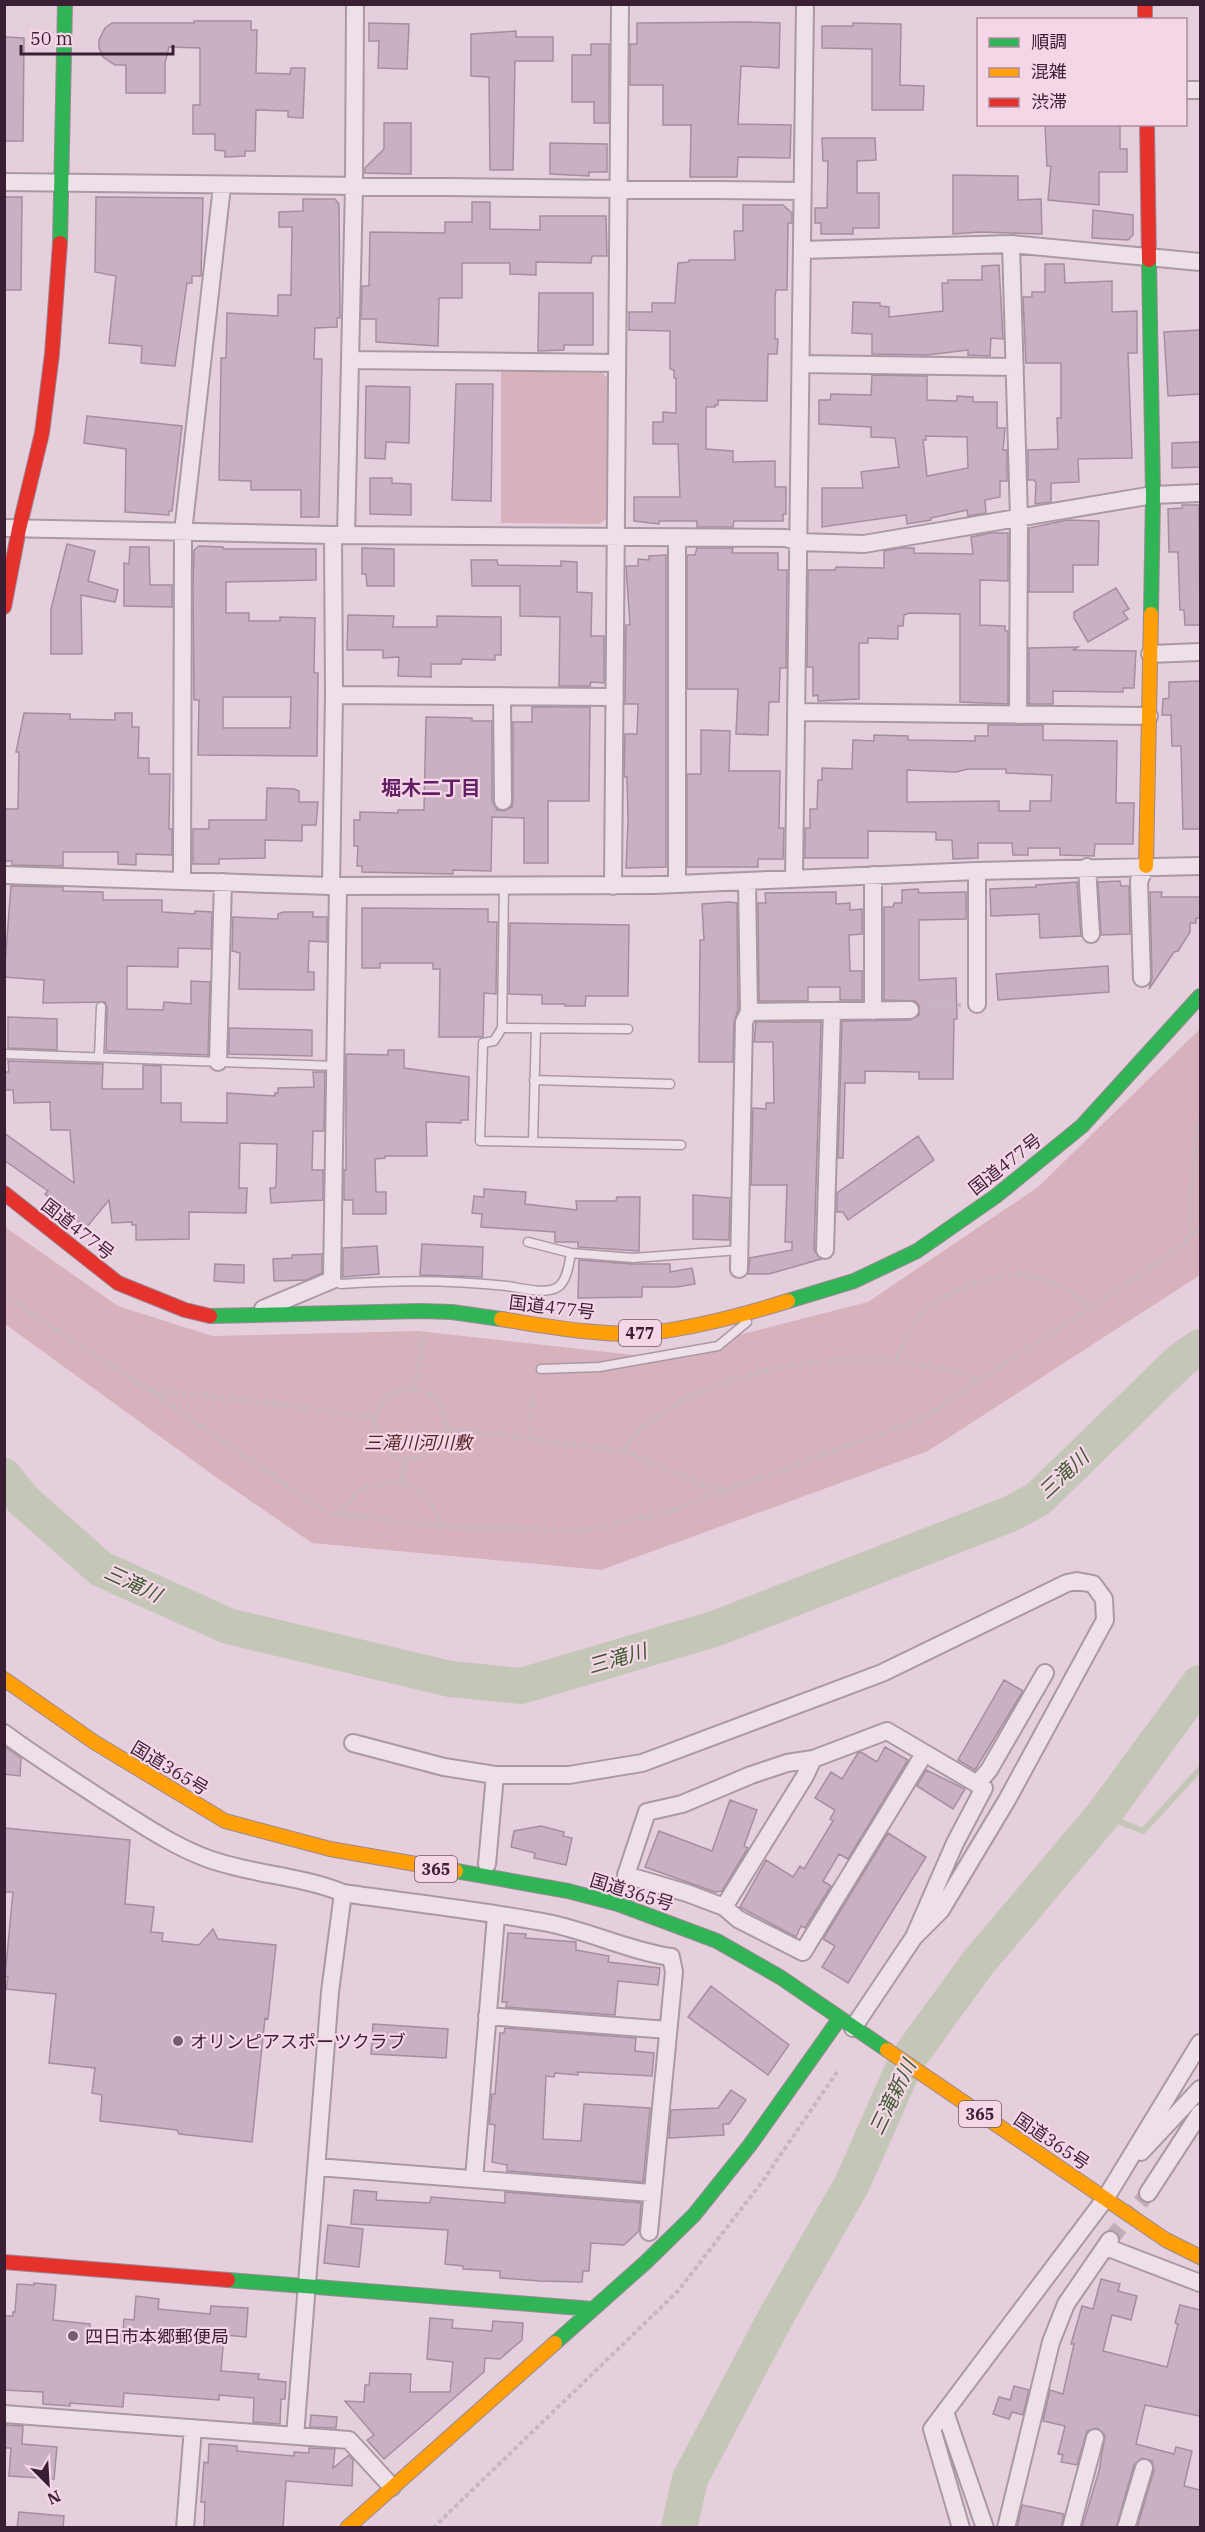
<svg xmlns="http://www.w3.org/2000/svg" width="1205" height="2532" viewBox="0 0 1205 2532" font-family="'IBM Plex Serif','Noto Sans JP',serif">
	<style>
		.green { fill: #d7b2bc }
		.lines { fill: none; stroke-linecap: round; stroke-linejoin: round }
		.stream { stroke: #c4c6b7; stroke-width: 6 }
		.river { stroke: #c4c6b7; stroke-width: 36 }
		.building { fill: #c9b0c3; stroke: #a58ea0; stroke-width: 1.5; fill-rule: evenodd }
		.street-tunnel { stroke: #c3acba; stroke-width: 16; stroke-dasharray: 16 8; stroke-linecap: butt }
		.lane-casing { stroke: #aa98a4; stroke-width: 11 }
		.street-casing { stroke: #aa98a4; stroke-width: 20 }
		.fast-casing { stroke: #9a8894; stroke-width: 16 }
		.slow-casing { stroke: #9a8894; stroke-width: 16 }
		.jam-casing { stroke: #9a8894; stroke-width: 16 }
		.path { stroke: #c6b7c0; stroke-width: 4; stroke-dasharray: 4.5 3; stroke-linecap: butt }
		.lane { stroke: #eee0e8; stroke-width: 8 }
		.street { stroke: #eee0e8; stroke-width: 16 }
		.fast { stroke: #30b455; stroke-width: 14 }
		.slow { stroke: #ff9f0a; stroke-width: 14 }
		.jam { stroke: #e5322d; stroke-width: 14 }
		.poi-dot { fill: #765d6f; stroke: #f5d6e7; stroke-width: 2 }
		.labels { text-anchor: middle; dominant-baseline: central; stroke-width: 4.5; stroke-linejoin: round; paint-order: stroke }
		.shield { fill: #f5d6e7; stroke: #72566a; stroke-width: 1.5 }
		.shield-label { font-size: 16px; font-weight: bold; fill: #3a1f34 }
		.street-label { font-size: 18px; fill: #3a1f34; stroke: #f5d6e7 }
		.park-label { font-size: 18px; font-style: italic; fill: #562627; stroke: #f5d6e7 }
		.poi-label { font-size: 18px; fill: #3a1f34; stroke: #f5d6e7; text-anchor: start }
		.neighbourhood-label { font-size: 20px; font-weight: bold; fill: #621f66; stroke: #f5d6e7 }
		.water-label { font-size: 20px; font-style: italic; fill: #3d592f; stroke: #f5d6e7 }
	</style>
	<rect width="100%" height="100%" fill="#e5cfdc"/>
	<path class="green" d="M501 371 602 373 609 379 606 519 599 524 501 523Z
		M1200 1029V1275L928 1451 601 1570 312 1543 220 1480 5 1324V1227L118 1306 212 1336 418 1331 652 1357 868 1302 1038 1187Z"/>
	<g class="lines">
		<path class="stream" d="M1103 1815 1143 1831 1200 1769"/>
		<path class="river" d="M4 1476 23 1500 101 1569 228 1626 450 1679 521 1686 714 1629 1010 1514 1038 1499 1181 1360 1200 1347
			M679 2528 690 2479 778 2313 852 2184 906 2062 977 1964 1103 1815 1200 1683"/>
	</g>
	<path class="building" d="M194 21H251V30H257L256 73 290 74 291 68H305L303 118 288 117V111L256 110 255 151H245V156L225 157V151L215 150V134H193V105H200V48L169 47 165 63V93H126V65H115L103 57 99 48V40L105 28 112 23H194Z
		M746 22 780 23 779 68 741 66 738 124 791 125 790 158 738 157 737 177H690L691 125H663V85H630V44H637V23Z
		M369 23 409 24 407 69 378 68 379 41H369Z
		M853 23 901 24 900 85 924 86 923 110H872V49L822 48V26H853Z
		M516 31V37H553V61H515L513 170H490L489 77 471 76V34Z
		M4 37 24 38 23 141H4Z
		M591 44H609V123H594V102H572V55H591Z
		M384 123H411V174L365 173V168L384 149Z
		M1045 124H1120V149H1127V172H1099V205L1048 200 1051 166H1047Z
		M822 138H875L876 160 857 161V193H879V228H853V234H821V223H815V208H827L828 161H823Z
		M550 143 607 144V172H589V176L550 174Z
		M953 175 1018 176V200L1041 199 1042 234 980 232 953 234Z
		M4 197H22L21 290H4Z
		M96 197 203 198 201 276H192V283H187L175 366 141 363 142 346 109 343 116 276 95 272Z
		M303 199H335L339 204 340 318H337V327L315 328 314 359H322L319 517H301V490H251V481L219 480 221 367V358H226L227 313 278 316V295H291L292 227H279V212L303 211Z
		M472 202H490V229L540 230V216H606L607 256H592L591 263 536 262V275L510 274V263H462V298H439L438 346 376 342V319H361L362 286H369L370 232 445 233V222H472Z
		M743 205H783L792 213V223H788L787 290H776L775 297V339H778L777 354H768L767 401 718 400V405H715V407H706V449L733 451V462L775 461V487H786V514H783V521H734L733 527H697V521H659V524L634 521V497H680L678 444H653V422H663V412L676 413V378H674V370L670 369V331L629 330V312H652V303H675L678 263 689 262V260H735L734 231H743Z
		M1093 210 1133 215V235L1128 240 1092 238Z
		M1045 264H1064L1065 283 1112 281V312L1137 311V353H1128L1132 458 1078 459 1079 482 1051 483V502L1035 504 1036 483 1034 480H1028V450L1058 449 1057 418H1061V363H1026L1023 297H1032V292H1045Z
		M999 265 1003 339 991 338 990 356 968 355V350L927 355 872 354V334L852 333 853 302 880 303V306L889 307V317L943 311 942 283H948V280H982V266Z
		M539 293H593V345H564V350L538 351Z
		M1200 330V394L1168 396 1164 332Z
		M872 375 927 376V400L957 401V396L973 397V402H997V428H1005L1003 450H1007V481H1000V497L985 500 986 513 968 516 967 510 931 518V520L907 524 906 515 822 527V488H863L861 472 899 467 895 438 871 437V427L819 424V400H830L831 394 871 395ZM926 436 967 437 968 468 927 476 923 440H926Z
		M456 384H493L491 501 452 500Z
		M366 386 410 387 409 443 386 442 385 459 365 458Z
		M87 416 182 426 172 511H169V515L125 512 126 449 84 443Z
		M1200 442V467L1172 468V443Z
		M370 478H392V483L411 484V515L370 514Z
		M1182 505H1199L1200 625H1185L1184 610H1180L1178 552H1169L1168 509 1182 508Z
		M1068 520 1099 521 1098 565H1073V592H1029V528Z
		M991 533H1008V581L980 580V625L1005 626V631H1008V704L960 702V614L909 613 904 615 903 626H898V639L868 638V643H859V699L818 701V695L813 696V667H807L808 570H835L836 567 884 568V551L901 548H914V553L973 554 971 537Z
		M67 544 95 551 88 581 118 590 115 602 81 595 82 654H51V609Z
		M199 546 223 547V549H316V580L226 582V613H249V621H280V617L315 618 314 673H318L317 756 198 755 199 700H194L193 585 194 550ZM223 697H291L290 728H223Z
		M130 547H149L150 585H172V607L124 606V563L129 564Z
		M362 548 394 549V586H367L366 574H362Z
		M697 548H733L732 553H778V570H787L786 668H780L779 702H769L768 735 736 734 738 689H687V555H695Z
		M666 555V867L626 868 628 821 627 777H624L625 734H637L638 704H625L626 625H630L626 566H638V559L649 560V556Z
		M471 560H497L498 565 561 566V561L577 562V592L592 593 591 636H604V683L591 682 590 686H559L560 617 520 616V586H472Z
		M1116 588 1129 609 1123 612 1128 619 1088 642 1074 618V612Z
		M348 615 394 616 393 627H437V616L501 617V655H495V660L462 659 461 664H431V677L398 676 399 657 383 658V650H347Z
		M1078 647 1073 650 1136 651 1134 688H1123V692L1053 691V704H1029V648Z
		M1200 681V829H1183L1181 746H1172L1171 715H1162L1163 699 1169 698V682Z
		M532 707H590L589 801H548V863H524V818L492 817 491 871 453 870V874L362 872V866H357L358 846H354V820H360V812L398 813V810H424L426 717 472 718V721H492V801L497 810 504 811 512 807 513 801V722H532Z
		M24 713 70 714V719L115 720V713H132V727H139L138 758H149V774H170L169 823V829H172V855L136 854V865L118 864V852H63V866L12 865V861H4V809H18L19 752H16Z
		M988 725H1043V740L1117 741 1116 803H1134L1133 844H1095L1094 856 1060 855V848H1028V855H1013L1012 843H978V858L953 859 952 840H936V832L868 831V858H805V828H810V809H817L818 780H822V768L852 769 853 740 874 741V735L908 736V740L975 741V736H988ZM968 769H1006V773L1052 775 1051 801H1030V811H999V801L907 802V770L956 772Z
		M701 730 730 731 729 771H780L779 828H784L783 859H758V867H687V774H701Z
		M267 788 294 789 299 791V802H318L316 825H302V841L265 840V858L219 859V864H193V829H209V820H266Z
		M1120 881 1121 886H1129L1130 934 1101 935 1098 882Z
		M1077 882 1081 936 1040 938 1039 914 991 916 990 889 1036 887V885Z
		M11 886 63 887V891L103 892V900H162V912L195 914V911L212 912 211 949 178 948V967L127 966V1009L163 1010 164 1002 191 1004V981L210 982 208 1055 106 1051 107 1007 105 1002 43 1003 44 980 4 977Z
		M918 889 919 893 966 892V919L919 920V980L956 978 957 1019H954L953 1079H919V1072L865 1071V1083H845L843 1158H838L842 1021 910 1020 919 1015V1005L915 1001 884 1000V907H893L894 903H902V890Z
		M836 892V904L850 903V910L862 909V934L849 935 850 971H862V1000H840V987H808V1001H759L758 903H766L765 893Z
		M1150 892H1162L1161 897H1200V918H1196V923H1190V932L1178 951 1174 952 1149 989 1152 978Z
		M729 902 737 903 738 1010 734 1022 733 1062H699L700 940H704L702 904Z
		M362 908 488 909V922H497L496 994 484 993 483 1037H439L440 969H433V963H380V968H362Z
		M283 912H313V917H327V942L309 941 308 972H314V990L239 989 240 953 232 951 233 917 278 919V914Z
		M510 923 629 925 628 996H586L585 1006H565V1004H542V995L509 994Z
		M1108 966 1109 992 998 1000 996 974Z
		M8 1017 57 1019V1050L8 1048Z
		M756 1022H821L814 1250 821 1259 769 1274H748L750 1258 792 1250V1242H785L787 1185H751L753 1108 766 1109V1103H774L773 1042H754Z
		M229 1028 312 1030V1056L229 1054Z
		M388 1050H404V1068L469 1077 468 1120H461V1123L426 1122 427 1156H385V1158L375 1159 376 1192H386V1214H353V1200H344V1170H346V1054L388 1055Z
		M8 1061 103 1064 102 1089H143V1065L161 1066V1103H181V1122L227 1123V1093L275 1096V1093H278V1088L314 1087 313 1072H325L324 1131H313L312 1170H323V1200L271 1203 270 1188H275L276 1185 277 1144 240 1143 239 1188H247L246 1213 189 1212V1239L136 1240V1225H132V1222L112 1223 109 1200 86 1228 45 1194 48 1191 4 1160V1133L74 1183 70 1130H51L50 1102 14 1103 13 1090H4V1072H9Z
		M918 1136 934 1160 848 1220 843 1212H837V1193Z
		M484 1189 526 1192 525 1204 577 1210 576 1201H616L617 1197H640L639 1251 578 1247V1242H555V1232L481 1227 482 1214 472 1213 474 1196 484 1197Z
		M693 1195 730 1198 729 1240 693 1239Z
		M422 1244 483 1247 482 1277 420 1275Z
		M377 1246 379 1274 343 1277V1248Z
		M322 1254V1273L306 1280 274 1281 273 1259 292 1258V1255Z
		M579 1260 633 1264H670V1272L692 1268 695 1284 677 1287H642V1297L578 1298Z
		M215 1264 244 1265V1283L214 1281Z
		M1004 1680 1023 1691 975 1770 958 1760Z
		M4 1746 21 1758 20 1776 4 1774Z
		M885 1747 908 1760 848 1859 839 1854 823 1881 831 1886 805 1928 801 1926 796 1937 740 1907 766 1860 793 1877 800 1866 804 1869 833 1821 830 1819 835 1810 815 1798 831 1772 842 1779 858 1753 861 1752 877 1762Z
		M926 1770 965 1789 953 1809 917 1786Z
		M730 1800 757 1810 744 1846 748 1848 722 1891 715 1892 645 1867 659 1831 712 1851Z
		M541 1826 564 1832 563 1836 572 1838 566 1865 534 1858 535 1853 511 1847 514 1831Z
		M4 1828 130 1840 125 1904 154 1907 151 1932 163 1933 162 1941 199 1945 213 1929 218 1939 276 1945 268 2019 265 2018 252 2142 179 2134 177 2130 100 2121 102 2095 92 2093 95 2068 49 2063 56 1994 6 1989 8 1977 5 1976 13 1892H4Z
		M888 1833 926 1857 848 1983 822 1967 835 1946 823 1939Z
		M508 1933 526 1934 525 1938 576 1942V1950L609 1956 608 1962 660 1968 658 1985 618 1981 615 2015 506 2007 507 2002H502Z
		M711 1986 789 2045 768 2075 688 2017Z
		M373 2024 448 2029 446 2058 371 2054Z
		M505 2028 636 2038 635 2051 654 2053 652 2076 578 2072V2075L555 2073 554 2077 546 2076 543 2139 581 2141 584 2104 650 2108 643 2182 507 2171V2165L492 2162 495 2125 489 2124 492 2094H495L500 2033H504Z
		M731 2090 746 2100 729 2124H723L724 2135 669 2138 671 2110 718 2108Z
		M354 2190 377 2192 376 2200 430 2203 431 2197 505 2203V2192L641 2203 639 2231 624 2245 591 2243 589 2271H583L582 2282 540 2281 500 2278V2271L463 2269V2266L445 2264 448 2230 351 2224Z
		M328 2225 363 2229 359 2267 324 2263Z
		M1101 2279 1120 2284 1118 2291 1137 2296 1131 2320 1112 2315 1103 2351 1167 2367 1178 2324 1175 2323 1180 2305 1200 2310V2416L1145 2405 1136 2444 1174 2454 1176 2447 1192 2451 1184 2486 1200 2490V2528H1137L1154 2470 1152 2461 1142 2458 1134 2465 1116 2528H1082L1099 2471 1105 2435 1097 2428 1087 2431 1077 2465 1061 2462 1063 2455 1058 2454 1065 2426 1043 2421 1050 2390 1063 2394 1074 2344H1071L1082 2306 1093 2309Z
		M34 2283 56 2285 53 2320 90 2324V2328L123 2331 124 2319 134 2320 136 2296 159 2299 158 2309 210 2314 211 2306 248 2308 246 2337 224 2335 221 2371 259 2374 258 2379 286 2382 285 2399H281L280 2424 253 2422 254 2398 219 2395V2400L124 2393 123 2407 70 2403V2406L43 2404V2392L4 2390V2316H13V2312H15L17 2284 34 2285Z
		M430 2318 453 2320 452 2328 492 2331 493 2321 523 2323 522 2340 500 2359 485 2358 484 2372 384 2459 367 2440 374 2435 345 2401 364 2402 365 2385H369L370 2373 411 2374 410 2392H450L453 2362 427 2359Z
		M1014 2386 1029 2390 1023 2415 1012 2412 1009 2419 993 2414 999 2397 1010 2400Z
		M311 2415 337 2417 336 2428 310 2427Z
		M4 2425 23 2426 22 2444 57 2447 54 2479 9 2476 11 2448H4Z
		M209 2444 237 2446V2451L294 2456V2452L309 2453V2448L335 2449 333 2468 349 2455 353 2460 352 2486 286 2481 283 2528H204L205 2502H201L204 2462 208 2463Z
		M1022 2505 1064 2514 1061 2528H1017Z
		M19 2512 64 2516 63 2528H17Z"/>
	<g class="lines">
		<path class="street-tunnel" d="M1110 2240 1148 2193"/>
		<g class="lane-casing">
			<path id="lane" d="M504 885 502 1028 628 1029
				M502 1028 494 1041 483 1043 480 1141 681 1145
				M4 1054 335 1066
				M99 1057 101 1007
				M534 1080 670 1084
				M533 1142 536 1028
				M528 1242 571 1253 633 1258 740 1250
				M332 1280 341 1284C395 1280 453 1280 507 1286 521 1288 546 1295 558 1287 567 1281 569 1264 571 1253
				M541 1369 599 1367 718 1346 747 1322"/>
		</g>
		<g class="street-casing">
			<path id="street" d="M1186 90H1200
				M4 182 802 191
				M1011 244 1019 518 1018 715
				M802 250 1011 244 1200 262
				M351 360 617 363
				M801 364 1015 367
				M4 528 333 535 786 538 799 542 864 544 1153 495 1200 493
				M346 535 354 187 355 4
				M1150 654 1200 652
				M334 695 615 697
				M502 696 503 801
				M797 712 1149 716
				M1087 867 1091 934
				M977 871V1004
				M4 875 331 886 654 885 977 871 1200 866
				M794 879 805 4
				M182 881 183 532 222 186
				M747 881 749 1012 910 1010
				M677 884V537
				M331 886 334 695 333 535
				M613 886 620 4
				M1142 978 1139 881 1146 866
				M873 1011V875
				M218 1062 223 882
				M825 1250 832 1011
				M739 1269 744 1022 749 1012
				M263 1309 332 1280 338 886
				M4 1733C36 1757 70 1778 103 1800 137 1821 169 1844 206 1858 251 1875 299 1875 343 1893 411 1903 480 1910 548 1923 589 1931 629 1951 671 1957L674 1972 649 2232
				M353 1743 444 1767 495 1775H569L642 1763 882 1673 1067 1583 1077 1581 1093 1584 1104 1599 1105 1620 1007 1800 941 1910 914 1937
				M977 1784 989 1770 1045 1673
				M487 1864 495 1775
				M724 1907 805 1776 813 1759
				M487 2016 668 2030
				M853 2028 914 1937 955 1843 984 1788 887 1731 813 1759 787 1763 751 1775 682 1804 647 1812 626 1875 687 1893 724 1907 738 1919 803 1952 924 1754
				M1141 2152 1200 2089
				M317 2167 651 2193
				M474 2179 496 1916
				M1148 2193 1200 2113
				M1106 2247 1200 2283
				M945 2412 985 2528
				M4 2414 349 2440 392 2487
				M295 2436 330 1992 343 1893
				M185 2528 193 2428
				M961 2528 932 2429 1105 2199 1200 2043
				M1006 2528 1051 2342 1066 2304 1110 2240
				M1071 2528 1095 2438
				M1126 2528 1144 2468"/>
		</g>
		<g class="fast-casing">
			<path id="fast" d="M60 243 65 4
				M1149 260 1153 495 1151 614
				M788 1301 854 1281 917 1251 996 1196 1082 1126 1200 996
				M210 1316 421 1311 452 1312 501 1319
				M456 1871 568 1891 618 1904 717 1941 780 1977 887 2050
				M228 2280 593 2309
				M555 2343 646 2262 694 2215 750 2145 840 2018"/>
		</g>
		<g class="slow-casing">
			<path id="slow" d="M1146 866 1151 614
				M501 1319C546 1326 603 1337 648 1333 695 1328 743 1315 788 1301
				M4 1679 94 1742 225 1821 330 1849 456 1871
				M887 2050 1166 2240 1200 2257
				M347 2528 555 2343"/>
		</g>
		<g class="jam-casing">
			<path id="jam" d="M1145 4V20
				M1147 124 1149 260
				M4 607 19 529 42 433 52 354 60 243
				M4 1193 118 1283 185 1310 210 1316
				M4 2262 228 2280"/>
		</g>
		<path class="path" d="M927 1006 961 1005
			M1190 1237 1195 1143 1200 1116
			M4 1295 165 1401 327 1513 449 1527 584 1530 668 1512 921 1419 1158 1263 1200 1229
			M897 1361C900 1346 916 1315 929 1306 952 1289 1001 1271 1029 1276 1053 1280 1073 1292 1091 1307
			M375 1424a35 35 0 1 1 70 0a35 35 0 1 1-70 0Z
			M414 1390 422 1352 421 1334
			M152 1391 196 1394 375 1417
			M445 1428 623 1451 711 1488 730 1489
			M530 1438 532 1393
			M623 1451C631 1441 640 1428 651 1421 739 1358 879 1342 980 1380
			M403 1482 404 1459
			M338 1515C344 1508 349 1500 356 1494 362 1488 373 1486 382 1484 415 1476 432 1498 442 1526
			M433 2528 678 2291 762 2182 837 2072"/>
		<use href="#lane" class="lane"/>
		<use href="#street" class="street"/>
		<use href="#fast" class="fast"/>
		<use href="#slow" class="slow"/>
		<use href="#jam" class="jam"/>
	</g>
	<g class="poi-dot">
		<circle cx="178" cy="2041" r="6"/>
		<circle cx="73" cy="2336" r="6"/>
	</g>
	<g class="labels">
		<g class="shield">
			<rect x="619" y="1320" width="42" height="26" rx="4.5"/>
			<rect x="415" y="1856" width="42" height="26" rx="4.5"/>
			<rect x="959" y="2101" width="42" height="26" rx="4.5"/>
		</g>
		<g class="shield-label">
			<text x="640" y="1333">477</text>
			<text x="436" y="1869">365</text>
			<text x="980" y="2114">365</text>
		</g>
		<g class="street-label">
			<text transform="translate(1005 1164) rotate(-38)">国道477号</text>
			<text transform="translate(78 1229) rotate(38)">国道477号</text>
			<text transform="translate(552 1307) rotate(7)">国道477号</text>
			<text transform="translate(170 1768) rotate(31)">国道365号</text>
			<text transform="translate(632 1892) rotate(17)">国道365号</text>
			<text transform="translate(1052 2141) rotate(34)">国道365号</text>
		</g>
		<g class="park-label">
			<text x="418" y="1442">三滝川河川敷</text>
		</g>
		<g class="poi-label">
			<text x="190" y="2041">オリンピアスポーツクラブ</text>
			<text x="85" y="2336">四日市本郷郵便局</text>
		</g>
		<g class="neighbourhood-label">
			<text x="431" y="787">堀木二丁目</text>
		</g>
		<g class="water-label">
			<text transform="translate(1063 1474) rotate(-43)">三滝川</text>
			<text transform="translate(133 1583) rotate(25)">三滝川</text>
			<text transform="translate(617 1658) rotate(-16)">三滝川</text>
			<text transform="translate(892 2097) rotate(-64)">三滝新川</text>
		</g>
	</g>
	<rect width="1205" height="2532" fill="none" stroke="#3a1f34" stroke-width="12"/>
	<rect x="977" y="18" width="210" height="108" fill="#f5d6e7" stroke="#aa8d9f" stroke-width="1.5"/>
	<rect x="989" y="38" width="30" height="9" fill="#30b455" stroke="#aa8d9f" stroke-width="1.5"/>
	<text x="1031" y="48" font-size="18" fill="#3a1f34">順調</text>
	<rect x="989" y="68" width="30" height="9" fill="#ff9f0a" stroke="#aa8d9f" stroke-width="1.5"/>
	<text x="1031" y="78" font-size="18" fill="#3a1f34">混雑</text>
	<rect x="989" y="98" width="30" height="9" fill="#e5322d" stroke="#aa8d9f" stroke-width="1.5"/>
	<text x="1031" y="108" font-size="18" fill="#3a1f34">渋滞</text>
	<g transform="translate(48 2484) rotate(156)" stroke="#f5d6e7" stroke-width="4.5" paint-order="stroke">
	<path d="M0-4.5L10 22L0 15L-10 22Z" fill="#3a1f34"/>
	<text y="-9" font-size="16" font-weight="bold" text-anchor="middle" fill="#3a1f34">N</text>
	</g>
	<path d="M21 45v9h152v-9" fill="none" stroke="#3a1f34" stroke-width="3"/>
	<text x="30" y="45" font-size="18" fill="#3a1f34" stroke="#f5d6e7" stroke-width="4.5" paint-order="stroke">50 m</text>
</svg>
